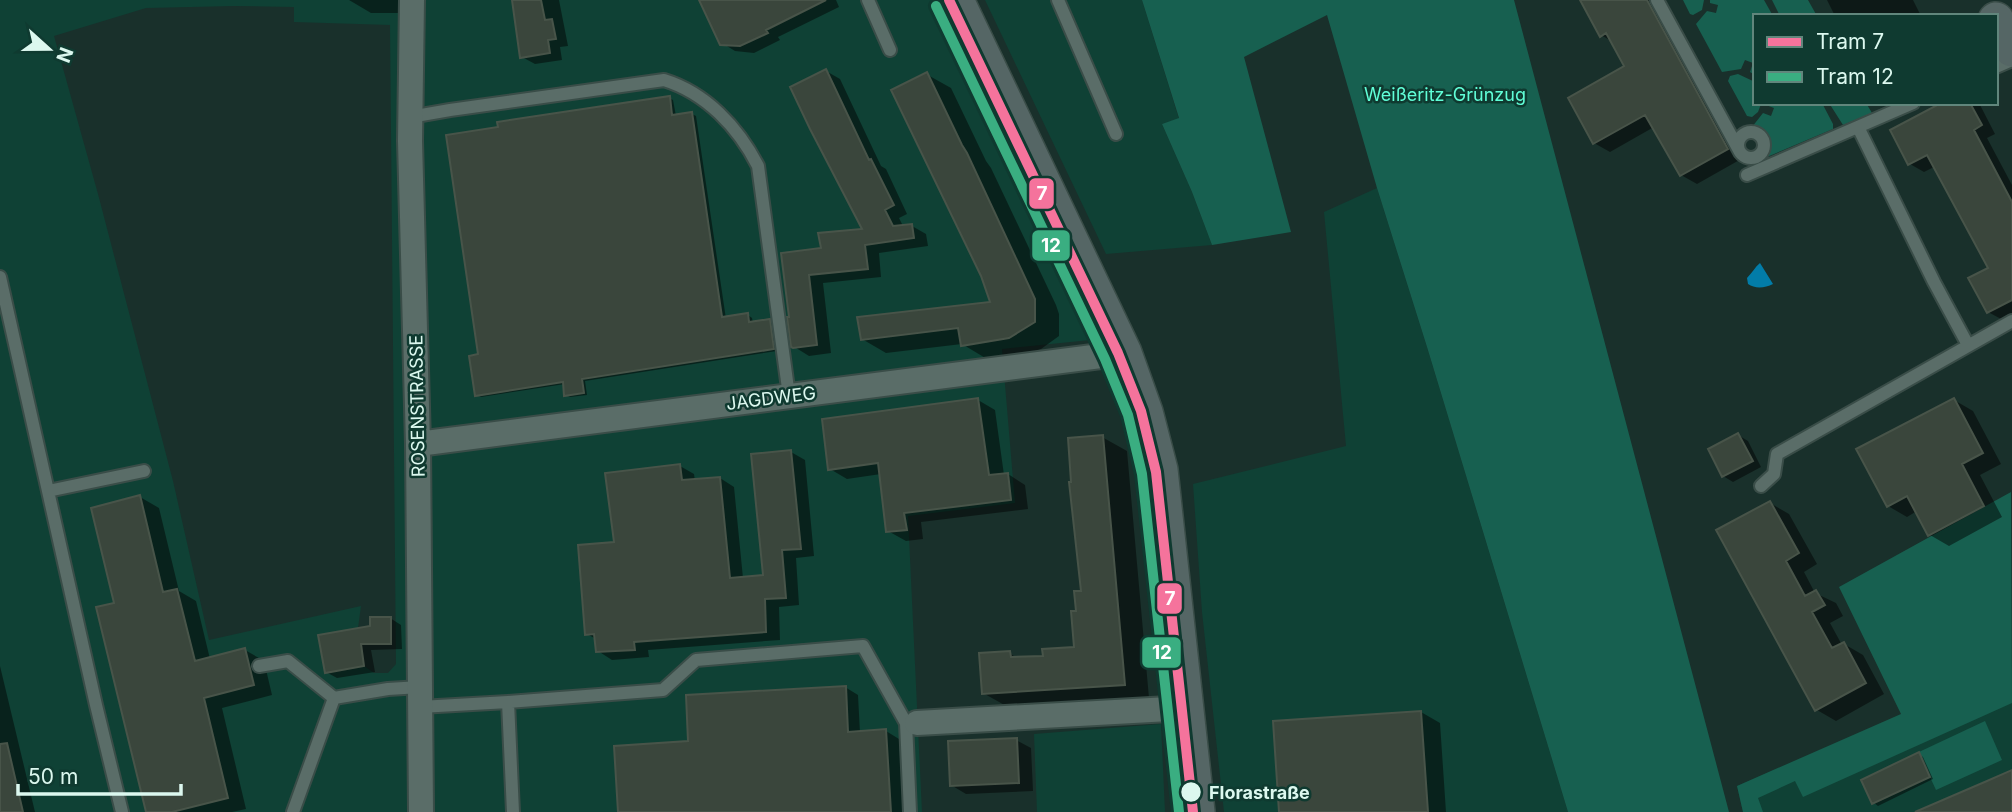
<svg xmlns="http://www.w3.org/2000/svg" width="2012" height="812" viewBox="0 0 2012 812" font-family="Inter,sans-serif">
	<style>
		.built { fill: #0f4135; fill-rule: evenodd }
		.green { fill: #176050 }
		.water { fill: #027ca8 }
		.shadow { fill: #0007 }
		.building { fill: #3a463c; stroke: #485449; stroke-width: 2 }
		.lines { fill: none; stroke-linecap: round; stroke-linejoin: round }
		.lane-casing { stroke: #3a4d48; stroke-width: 16 }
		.street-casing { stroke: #3a4d48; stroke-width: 28 }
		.secondary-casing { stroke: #3a4d48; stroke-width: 38 }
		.lane { stroke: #5a6d68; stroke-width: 12 }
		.street { stroke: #5a6d68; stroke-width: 24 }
		.secondary { stroke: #556665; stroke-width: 35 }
		.tram-1-casing { stroke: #0f3a30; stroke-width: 16 }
		.tram-2-casing { stroke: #0f3a30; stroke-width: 16 }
		.tram-1 { stroke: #f5739c; stroke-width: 10 }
		.tram-2 { stroke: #3aae81; stroke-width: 10 }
		.stop-dot { fill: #dcf8ef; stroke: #0f3a30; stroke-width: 2.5 }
		.labels { text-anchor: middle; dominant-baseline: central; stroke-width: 5; stroke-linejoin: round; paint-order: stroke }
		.park-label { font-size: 18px; fill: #60fed7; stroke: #0f3a30 }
		.street-label { font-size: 18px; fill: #dcf8ef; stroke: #0f3a30 }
		.stop-label { font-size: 18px; font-weight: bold; fill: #dcf8ef; stroke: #0f3a30; text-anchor: start }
		.line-badge { stroke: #0f3a30; stroke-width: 2.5 }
		.badge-label { font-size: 19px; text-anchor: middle; font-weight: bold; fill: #fff }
	</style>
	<rect width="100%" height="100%" fill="#19302b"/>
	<path class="built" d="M0 0H942L1100 339 1002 349 1015 503 908 516 922 812H0ZM234 6 294 7V22L390 25 396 664 388 673H374L364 666 358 628 361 606 209 640 173 481 98 194 54 36 146 8Z
		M985 0H1142L1179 119 1162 124 1192 192 1212 245 1106 254Z
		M1377 188 1427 347 1568 812H1224L1202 612 1193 484 1346 446 1324 212Z
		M2012 668V812H1743L1737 786Z
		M1161 724 1165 812H1037L1034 734Z"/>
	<path class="green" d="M1142 0H1514L1729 812H1568L1427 347 1377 188 1327 15 1244 57 1291 232 1212 245 1192 192 1162 124 1179 118Z
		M1683 0H1704L1702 10 1693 15 1690 14Z
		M1710 0H1764L1773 16H1755V75L1750 72 1753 63 1745 60 1741 69 1722 72 1696 24 1707 11 1716 13 1718 5 1710 3Z
		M1772 0H1808L1817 16H1780Z
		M1738 74 1755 82V103L1761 104 1758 112 1752 117 1747 116 1728 81 1730 76Z
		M1766 103H1822L1833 124V129L1767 157C1767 140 1770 135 1752 127L1763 113 1771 116 1774 108 1766 105Z
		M1829 103H1866L1872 113 1843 125Z
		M2011 492 2012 703 1803 797 1795 781 1758 798 1763 812H1743L1737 786 1901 714 1839 587Z
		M1985 721 2002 760 1936 790 1930 777 1915 784 1904 759Z"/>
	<path class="water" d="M1760 263 1773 284C1765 288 1755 289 1748 284L1747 278C1752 273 1755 267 1760 263Z"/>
	<path class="shadow" d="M349 0H415V13H371Z
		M513 0H559L568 46 560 47 562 60 535 64 522 57Z
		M701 0H836L839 7 778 37 780 40 754 53 735 51 722 43Z
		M1588 0H1657L1743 158 1697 184 1681 175 1654 127 1610 152 1594 143 1627 67 1613 42 1601 35Z
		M1827 0H1913L1921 16H1835Z
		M826 71 840 79 881 166 886 169 907 214 899 218 903 226H912L926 234 928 246 879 253 881 277 823 283 831 353 809 356 793 346 783 255 823 249 865 230Z
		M926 74 951 88 986 161 991 168 1056 305 1059 314V336L1041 349 1027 354 987 359 962 344 886 353 862 339 992 303Z
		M669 98 673 100 676 116 692 114 696 116 726 319 748 315 752 318 753 323 769 321 774 323 777 351 585 381 587 395 570 397 566 395 565 384 481 397 477 395 480 356Z
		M1944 103H1979L1995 134 1987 138 2012 185V315L2003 320 1988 312 1990 269 1936 166 1924 172 1910 164Z
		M978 400 995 410 1004 475 1008 474 1025 485 1028 509 921 522 923 539 906 541 888 531 881 474 847 479 830 469Z
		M1954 400 1973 411 2001 464 1980 475 2002 517 1949 546 1930 535 1917 511 1907 517 1888 506Z
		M1738 435 1748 441 1761 467 1733 482 1723 476Z
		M1102 437 1127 451 1149 698 1008 707 983 693 1009 653 1019 659 1045 658 1076 649 1077 612 1083 592Z
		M791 452 805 460 814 556 796 558 799 605 779 607 780 640 648 650 649 657 612 660 598 651 596 639 587 634 615 543 680 466 694 474 695 481 720 478 734 487 743 578 765 576Z
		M140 497 159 508 179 591 196 601 210 659 245 650 264 661 272 695 222 708 246 809 232 812H147L116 604Z
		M1770 503 1789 514 1817 564 1804 572 1815 593 1836 603 1843 616 1830 623 1842 645 1844 644 1863 655 1884 694 1836 721 1817 710Z
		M390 618 401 625 402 649 371 650 375 672 337 678 326 672 372 628Z
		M0 666 35 812H0Z
		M845 687 858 695 860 733 886 731 899 739 903 812H620L690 743Z
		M1421 712 1440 723 1446 812H1281Z
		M1016 740 1031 748 1033 791 966 794 951 785Z
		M1919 754 1923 757 1933 779 1878 806 1874 803Z"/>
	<path class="building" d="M512 0H541L545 20 552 19 556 39 548 40 550 53 520 58Z
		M699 0H826L766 30 768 33 740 46 720 45Z
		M1580 0H1647L1728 149 1680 176 1645 115 1593 144 1568 98 1624 66 1606 33 1600 37Z
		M826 69 869 160 871 159 894 205 885 210 893 226 912 224 914 238 865 245 868 269 809 275 817 345 793 348 791 347 787 317H789L781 253 821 248 818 233 862 229 810 129 790 87Z
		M927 72 962 145 967 153 1035 299V322L1009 338 961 346 958 328 861 340 857 317 990 302 981 276 891 90Z
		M670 96 672 115 692 112 722 317 748 313 749 322 770 319 774 349 582 379 584 393 564 396 563 382 475 396 469 356 478 354 446 135 498 127 497 122Z
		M1941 103H1970L1982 125 1974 130 2012 202V300L1987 313 1968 278 1988 268 1927 155 1908 165 1890 130Z
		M978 398 989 475 1008 473 1011 500 904 513 907 530 886 532 878 463 828 470 822 419Z
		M1954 398 1983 453 1962 464 1984 506 1928 536 1907 496 1887 507 1856 449Z
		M1738 433 1753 461 1722 477 1708 449Z
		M1103 435 1125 685 982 694 979 653 1010 651 1011 657 1043 656 1042 649 1074 647 1071 611H1076L1074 591H1081L1069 482H1071L1068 438Z
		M791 450 801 549 782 550 786 598 765 599 766 632 634 642 635 650 596 652 594 634 585 635 578 545 614 542 605 473 680 464 682 480 720 477 730 578 763 575 751 454Z
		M140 495 163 592 177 589 195 661 245 648 254 685 204 698 228 798 172 812H146L96 607 114 603 91 508Z
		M1770 501 1799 553 1786 561 1805 596 1816 590 1825 605 1812 612 1832 648 1844 642 1866 683 1815 711 1716 530Z
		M370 617H391V644H361L364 666 325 673 318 635 370 626Z
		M846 686 848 732 886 729 891 812H618L614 746 688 741 686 695Z
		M1421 711 1428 812H1279L1273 721Z
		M1017 738 1019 783 950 786 948 741Z
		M7 743 23 812H0V744Z
		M1919 752 1930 777 1872 804 1861 780Z
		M2012 770V812H1915L1987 781Z"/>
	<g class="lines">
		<g class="lane-casing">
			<path id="lane" d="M868 0 890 50
				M1058 0 1116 134
				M1657 0 1740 152
				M1996 67 2012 60
				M410 117 450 110 664 80C706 93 738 127 758 166L789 396
				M1858 127 1934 282 1968 345
				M1738 145a13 13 0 1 1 26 0a13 13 0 1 1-26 0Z
				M1747 175 1913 103
				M0 277 96 705 122 812
				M1761 486 1774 474 1777 454 2012 321
				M48 491 144 471
				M259 666 288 661 334 698 388 689 420 687
				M508 702 513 812
				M420 707 508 702 663 690 696 660 863 646 906 723 910 812
				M293 812 334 698"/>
		</g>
		<g class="street-casing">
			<path id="street" d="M412 0 410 141 418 444 421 812
				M418 444 1124 353
				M917 723 1187 708"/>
		</g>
		<g class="secondary-casing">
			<path id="secondary" d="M956 0 1124 353 1145 412 1160 470 1197 812
				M1996 20 2012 49"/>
		</g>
		<use href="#lane" class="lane"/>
		<use href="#street" class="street"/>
		<use href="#secondary" class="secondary"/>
		<g class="tram-1-casing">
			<path id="tram-1" d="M949 0 1118 353 1141 411 1156 472 1193 812"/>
		</g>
		<g class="tram-2-casing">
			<path id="tram-2" d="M936 6 1105 359 1128 415 1142 474 1179 812"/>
		</g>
		<use href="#tram-1" class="tram-1"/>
		<use href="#tram-2" class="tram-2"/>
	</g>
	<circle class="stop-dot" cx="1191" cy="792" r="11"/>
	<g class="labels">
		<g class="park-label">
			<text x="1445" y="94">Weißeritz-Grünzug</text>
		</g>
		<g class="street-label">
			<text transform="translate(771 398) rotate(-7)">JAGDWEG</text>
			<text transform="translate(417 406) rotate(-91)">ROSENSTRASSE</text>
		</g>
		<g class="stop-label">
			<text x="1209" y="792">Florastraße</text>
		</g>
	</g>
	<g class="line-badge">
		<rect x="1028" y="177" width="27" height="33" rx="7" fill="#f5739c"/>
		<rect x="1031" y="229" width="40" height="33" rx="7" fill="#3aae81"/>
		<rect x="1156" y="582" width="27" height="33" rx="7" fill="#f5739c"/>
		<rect x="1141" y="636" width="41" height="33" rx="7" fill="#3aae81"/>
	</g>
	<g class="badge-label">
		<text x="1042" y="200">7</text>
		<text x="1051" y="252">12</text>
		<text x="1170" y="605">7</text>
		<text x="1162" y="659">12</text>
	</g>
	<rect x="1753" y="14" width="245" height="91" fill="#0f3a30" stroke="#61867c" stroke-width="2"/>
	<rect x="1767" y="37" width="35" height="10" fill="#f5739c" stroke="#61867c" stroke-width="2"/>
	<text x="1816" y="49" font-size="21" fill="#dcf8ef">Tram 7</text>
	<rect x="1767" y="72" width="35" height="10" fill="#3aae81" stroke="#61867c" stroke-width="2"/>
	<text x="1816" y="84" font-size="21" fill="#dcf8ef">Tram 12</text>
	<g transform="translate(49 49) rotate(111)" stroke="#0f3a30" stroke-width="5" paint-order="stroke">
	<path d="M0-5L12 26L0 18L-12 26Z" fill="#dcf8ef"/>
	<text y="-10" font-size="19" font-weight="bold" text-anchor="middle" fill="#dcf8ef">N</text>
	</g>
	<path d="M18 784v10h163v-10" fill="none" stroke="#dcf8ef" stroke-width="3.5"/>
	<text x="28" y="784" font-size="21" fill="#dcf8ef" stroke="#0f3a30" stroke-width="5" paint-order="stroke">50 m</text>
</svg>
